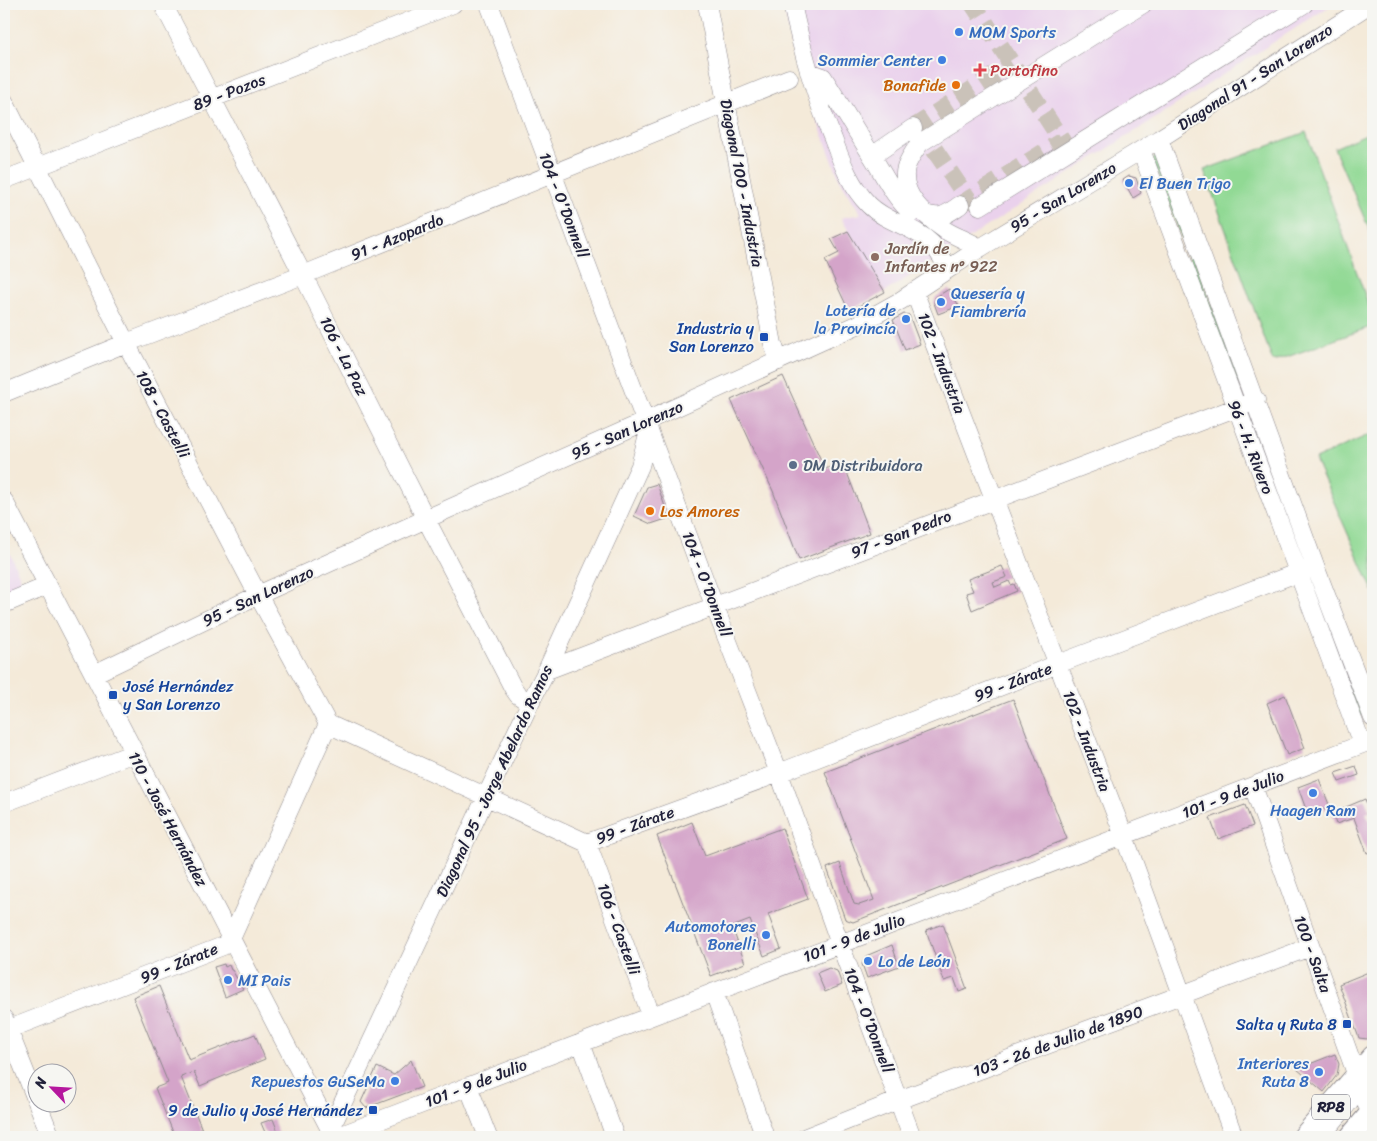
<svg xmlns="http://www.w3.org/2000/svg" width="1377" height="1141" viewBox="0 0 1377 1141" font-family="Sriracha,sans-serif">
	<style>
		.built { fill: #ead1ec }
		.grass { fill: url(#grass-tufts); stroke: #5a7e68 }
		.pitch { fill: #91d994; stroke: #5a7e68 }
		.building { fill: #d4a4c9 }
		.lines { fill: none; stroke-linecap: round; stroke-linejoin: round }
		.minor-tunnel { stroke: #cac2b9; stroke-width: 18; stroke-dasharray: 18 9; stroke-linecap: butt }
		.minor-casing { stroke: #8b868a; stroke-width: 19 }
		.major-casing { stroke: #8b868a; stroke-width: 24 }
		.minor { stroke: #fff; stroke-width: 18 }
		.major { stroke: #fff; stroke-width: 22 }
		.shop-dot { fill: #3f7fe0; stroke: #f6f6f2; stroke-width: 2 }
		.health-dot { fill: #e0444e; stroke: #f6f6f2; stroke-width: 2 }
		.food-dot { fill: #e8710a; stroke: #f6f6f2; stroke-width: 2 }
		.education-dot { fill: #8d6e63; stroke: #f6f6f2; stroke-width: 2 }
		.transit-dot { fill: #1a4fb4; stroke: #f6f6f2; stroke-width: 2 }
		.service-dot { fill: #5c6f8a; stroke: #f6f6f2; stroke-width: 2 }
		.labels { text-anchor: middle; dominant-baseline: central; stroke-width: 4; stroke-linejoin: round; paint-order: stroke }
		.shield { fill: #f6f6f2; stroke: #626272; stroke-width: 1 }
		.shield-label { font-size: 15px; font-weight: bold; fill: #22223b }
		.shop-label { font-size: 16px; fill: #366cbe; stroke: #f6f6f2; text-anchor: start }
		.health-label { font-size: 16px; fill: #be3a42; stroke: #f6f6f2; text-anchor: start }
		.street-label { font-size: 16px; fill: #22223b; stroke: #f6f6f2 }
		.food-label { font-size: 16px; fill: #c56008; stroke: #f6f6f2; text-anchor: end }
		.education-label { font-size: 16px; fill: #785e54; stroke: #f6f6f2; text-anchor: start }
		.transit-label { font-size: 16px; fill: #164399; stroke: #f6f6f2; text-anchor: end }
		.service-label { font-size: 16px; fill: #4e5e75; stroke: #f6f6f2; text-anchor: start }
	</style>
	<defs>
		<pattern id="grass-tufts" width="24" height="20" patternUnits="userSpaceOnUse" patternTransform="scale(1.25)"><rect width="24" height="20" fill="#91d994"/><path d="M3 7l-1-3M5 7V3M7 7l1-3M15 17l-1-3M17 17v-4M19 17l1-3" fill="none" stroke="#7dba80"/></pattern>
	</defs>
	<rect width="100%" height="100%" fill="#f6f6f2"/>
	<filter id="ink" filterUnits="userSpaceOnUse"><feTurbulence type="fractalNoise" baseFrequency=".02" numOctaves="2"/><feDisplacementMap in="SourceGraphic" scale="10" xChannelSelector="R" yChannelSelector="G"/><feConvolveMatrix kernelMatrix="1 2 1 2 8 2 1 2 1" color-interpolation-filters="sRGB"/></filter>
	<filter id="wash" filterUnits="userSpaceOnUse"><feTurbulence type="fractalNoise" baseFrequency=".0096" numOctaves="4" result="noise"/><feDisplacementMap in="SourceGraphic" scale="20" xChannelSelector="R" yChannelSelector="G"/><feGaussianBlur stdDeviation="1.12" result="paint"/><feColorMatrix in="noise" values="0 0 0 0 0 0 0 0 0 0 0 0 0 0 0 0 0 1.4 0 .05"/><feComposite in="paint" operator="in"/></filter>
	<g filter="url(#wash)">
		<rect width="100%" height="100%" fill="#f4ead9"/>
		<path class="built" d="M783 4H1333L885 292 841 218 861 214 840 180 796 65Z
			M4 539 21 580 18 586 4 592Z"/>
		<path class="grass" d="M1157 156 1240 383 1237 384 1153 162 1154 158Z
			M1321 613 1330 623 1363 712 1362 715 1358 716Z"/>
		<path class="pitch" d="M1373 131V238L1334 148Z
			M1306 132 1373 317V326L1273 362 1204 170Z
			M1373 433V591L1315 459Z"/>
		<g id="blocks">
			<path class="building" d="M1129 176 1136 178 1141 193 1133 198 1123 180Z
				M848 231 885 292 849 311 825 260 839 253 831 239Z
				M949 289 959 306 938 314 934 303 936 297Z
				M904 314 909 315 920 344 905 350 893 320Z
				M783 376 825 469 843 462 870 533 799 560 773 491 731 400Z
				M657 484 669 518 651 524 634 516 647 487Z
				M1002 566 1007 577 993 582 995 587 1009 581 1011 585 1014 584 1017 591 972 610 966 593 973 591 968 579Z
				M1285 695 1305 748 1287 755 1267 703Z
				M1013 699 1067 839 853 922 845 919 827 868 840 863 854 904 859 905 874 900 825 772Z
				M1356 766 1359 775 1339 782 1335 773Z
				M1319 779 1330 807 1308 815 1298 787Z
				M1365 799 1370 812 1366 813 1373 829V851L1367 853 1354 818 1336 824 1332 813Z
				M1245 805 1253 826 1218 839 1210 818Z
				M692 822 705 856 782 828 808 899 768 914 781 949 764 956 750 920 732 927 745 963 711 976 657 836Z
				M943 924 967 989 959 992 954 978 944 981 926 930Z
				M892 945 899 966 867 978 862 964 866 956Z
				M224 964 225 967 229 965 231 970H232L243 989 225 997 214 967Z
				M829 968 837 971 842 985 825 992 817 973Z
				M1371 971 1373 973V1032L1367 1039 1359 1038 1339 984Z
				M159 986 189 1060 255 1034 265 1059 200 1086 194 1072 181 1077 205 1137H175L155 1088 168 1083 133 997Z
				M1335 1054 1339 1064 1337 1075 1324 1092 1297 1069Z
				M411 1060 422 1087 366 1108 361 1102 377 1067 394 1075Z
				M273 1119 280 1137H267L261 1123Z"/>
		</g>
	</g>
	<g filter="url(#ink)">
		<use href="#blocks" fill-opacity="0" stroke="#8b868a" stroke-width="1"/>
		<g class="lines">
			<path class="minor-tunnel" d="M919 127 968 199
				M913 128 1012 64
				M960 205 1062 141 973 4"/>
			<g class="minor-casing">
				<path id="minor" d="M163 4 303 275 426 519 513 688 518 695 530 703
					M489 4 714 605 779 773 840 944 912 1137
					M707 4 773 344 779 361
					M792 4C802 50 815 96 833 139 842 163 851 187 869 205 887 223 914 226 931 243 938 250 943 260 948 268
					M809 72 823 77 872 156
					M4 101 126 343 258 595 328 724
					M1159 139 1315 566 1373 718
					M1141 150 1362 744
					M4 180 453 4
					M980 206 1304 4
					M912 213C895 199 884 175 872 156L913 128
					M925 214C941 220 947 214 960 205
					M980 248C969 241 956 237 945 230 925 216 899 194 906 167 909 158 915 150 920 143L1143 4
					M914 291 1124 836 1234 1137
					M4 393 126 343 303 275 789 78
					M4 501 333 1135
					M4 604 47 586
					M547 670 1256 400
					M94 674 258 595 426 519 646 421 857 325 900 301 980 248 1159 139 1370 4
					M328 724 587 843 779 773 1058 664 1315 566
					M1253 786 1373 1121
					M4 803 134 753
					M587 843 651 1015
					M714 992 765 1137
					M4 1019 51 1137
					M4 1031 223 946 231 939 328 724
					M581 1043 615 1137
					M468 1086 488 1137
					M331 1128 530 703 547 670 640 466 649 430
					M336 1137 1373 740
					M806 1137 899 1100 1310 947
					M1320 1137 1342 1111 1363 1083"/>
			</g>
			<g class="major-casing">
				<path id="major" d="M1304 1137 1373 1057
					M1351 1137 1373 1111"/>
			</g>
			<use href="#minor" class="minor"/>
			<use href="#major" class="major"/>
		</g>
	</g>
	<g class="shop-dot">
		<circle cx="959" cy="32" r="5"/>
		<circle cx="942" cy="60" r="5"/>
		<circle cx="1129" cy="183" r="5"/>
		<circle cx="941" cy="302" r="5"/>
		<circle cx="906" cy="319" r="5"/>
		<circle cx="1313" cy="793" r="5"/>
		<circle cx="766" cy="935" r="5"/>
		<circle cx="868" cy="961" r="5"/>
		<circle cx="228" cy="980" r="5"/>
		<circle cx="1319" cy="1072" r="5"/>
		<circle cx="395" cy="1081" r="5"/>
	</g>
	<path class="health-dot" d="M977.5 62.5h5v5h5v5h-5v5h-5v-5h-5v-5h5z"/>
	<g class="food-dot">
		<circle cx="956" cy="85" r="5"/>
		<circle cx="650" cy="511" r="5"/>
	</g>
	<circle class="education-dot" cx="875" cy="257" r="5"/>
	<g class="transit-dot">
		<rect x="759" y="332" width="10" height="10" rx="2.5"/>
		<rect x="108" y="690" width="10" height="10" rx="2.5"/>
		<rect x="1342" y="1019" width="10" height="10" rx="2.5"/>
		<rect x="368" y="1105" width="10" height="10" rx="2.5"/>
	</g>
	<circle class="service-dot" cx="793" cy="465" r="5"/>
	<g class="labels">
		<rect class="shield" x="1312" y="1094.5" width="38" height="25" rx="4"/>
		<g class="shield-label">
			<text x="1331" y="1107">RP8</text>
		</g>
		<g class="shop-label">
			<text x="969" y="32">MOM Sports</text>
			<text x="932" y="60" text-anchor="end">Sommier Center</text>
			<text x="1139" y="183">El Buen Trigo</text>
			<text x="951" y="293">Quesería y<tspan x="951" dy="18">Fiambrería</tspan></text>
			<text x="896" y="310" text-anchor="end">Lotería de<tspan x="896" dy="18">la Provincía</tspan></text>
			<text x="1313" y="810" text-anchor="middle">Haagen Ram</text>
			<text x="756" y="926" text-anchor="end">Automotores<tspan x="756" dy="18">Bonelli</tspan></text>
			<text x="878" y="961">Lo de León</text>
			<text x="238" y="980">MI Pais</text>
			<text x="1309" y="1063" text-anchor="end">Interiores<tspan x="1309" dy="18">Ruta 8</tspan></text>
			<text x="385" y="1081" text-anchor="end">Repuestos GuSeMa</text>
		</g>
		<g class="health-label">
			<text x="990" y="70">Portofino</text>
		</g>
		<g class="street-label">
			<text transform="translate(1255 77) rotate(-33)">Diagonal 91 - San Lorenzo</text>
			<text transform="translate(229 92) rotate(-21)">89 - Pozos</text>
			<text transform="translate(742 183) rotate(79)">Diagonal 100 - Industria</text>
			<text transform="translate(1063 197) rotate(-31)">95 - San Lorenzo</text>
			<text transform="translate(564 205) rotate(69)">104 - O'Donnell</text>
			<text transform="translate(397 237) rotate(-22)">91 - Azopardo</text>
			<text transform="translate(344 356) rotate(63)">106 - La Paz</text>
			<text transform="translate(942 363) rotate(69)">102 - Industria</text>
			<text transform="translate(163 414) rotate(62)">108 - Castelli</text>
			<text transform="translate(627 430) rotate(-24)">95 - San Lorenzo</text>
			<text transform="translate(1251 447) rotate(69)">96 - H. Rivero</text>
			<text transform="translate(901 534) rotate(-21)">97 - San Pedro</text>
			<text transform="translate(707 584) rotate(69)">104 - O'Donnell</text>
			<text transform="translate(258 596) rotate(-25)">95 - San Lorenzo</text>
			<text transform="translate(1013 682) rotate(-21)">99 - Zárate</text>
			<text transform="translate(1087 741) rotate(69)">102 - Industria</text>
			<text transform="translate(494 781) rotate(-65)">Diagonal 95 - Jorge Abelardo Ramos</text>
			<text transform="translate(1233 794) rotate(-21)">101 - 9 de Julio</text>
			<text transform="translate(168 819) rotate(62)">110 - José Hernández</text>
			<text transform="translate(635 825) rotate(-20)">99 - Zárate</text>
			<text transform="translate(619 929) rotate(70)">106 - Castelli</text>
			<text transform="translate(854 938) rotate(-21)">101 - 9 de Julio</text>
			<text transform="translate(1313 954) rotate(70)">100 - Salta</text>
			<text transform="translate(179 963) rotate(-22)">99 - Zárate</text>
			<text transform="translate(869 1020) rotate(69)">104 - O'Donnell</text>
			<text transform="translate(1058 1041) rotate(-20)">103 - 26 de Julio de 1890</text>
			<text transform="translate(476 1083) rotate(-21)">101 - 9 de Julio</text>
		</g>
		<g class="food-label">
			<text x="946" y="85">Bonafide</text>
			<text x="660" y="511" text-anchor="start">Los Amores</text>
		</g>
		<g class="education-label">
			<text x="885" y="248">Jardín de<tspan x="885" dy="18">Infantes nº 922</tspan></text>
		</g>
		<g class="transit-label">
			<text x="754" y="328">Industria y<tspan x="754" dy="18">San Lorenzo</tspan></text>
			<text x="123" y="686" text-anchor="start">José Hernández<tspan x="123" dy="18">y San Lorenzo</tspan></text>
			<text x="1337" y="1024">Salta y Ruta 8</text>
			<text x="363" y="1110">9 de Julio y José Hernández</text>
		</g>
		<g class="service-label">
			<text x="803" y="465">DM Distribuidora</text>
		</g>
	</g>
	<rect width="1377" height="1141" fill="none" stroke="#f6f6f2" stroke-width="20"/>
	<g transform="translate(52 1088) rotate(295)"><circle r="24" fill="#f6f6f2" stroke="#a1a1a9"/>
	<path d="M0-4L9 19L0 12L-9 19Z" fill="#b5179e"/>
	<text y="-8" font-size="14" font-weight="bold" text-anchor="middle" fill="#22223b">N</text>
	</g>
</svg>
